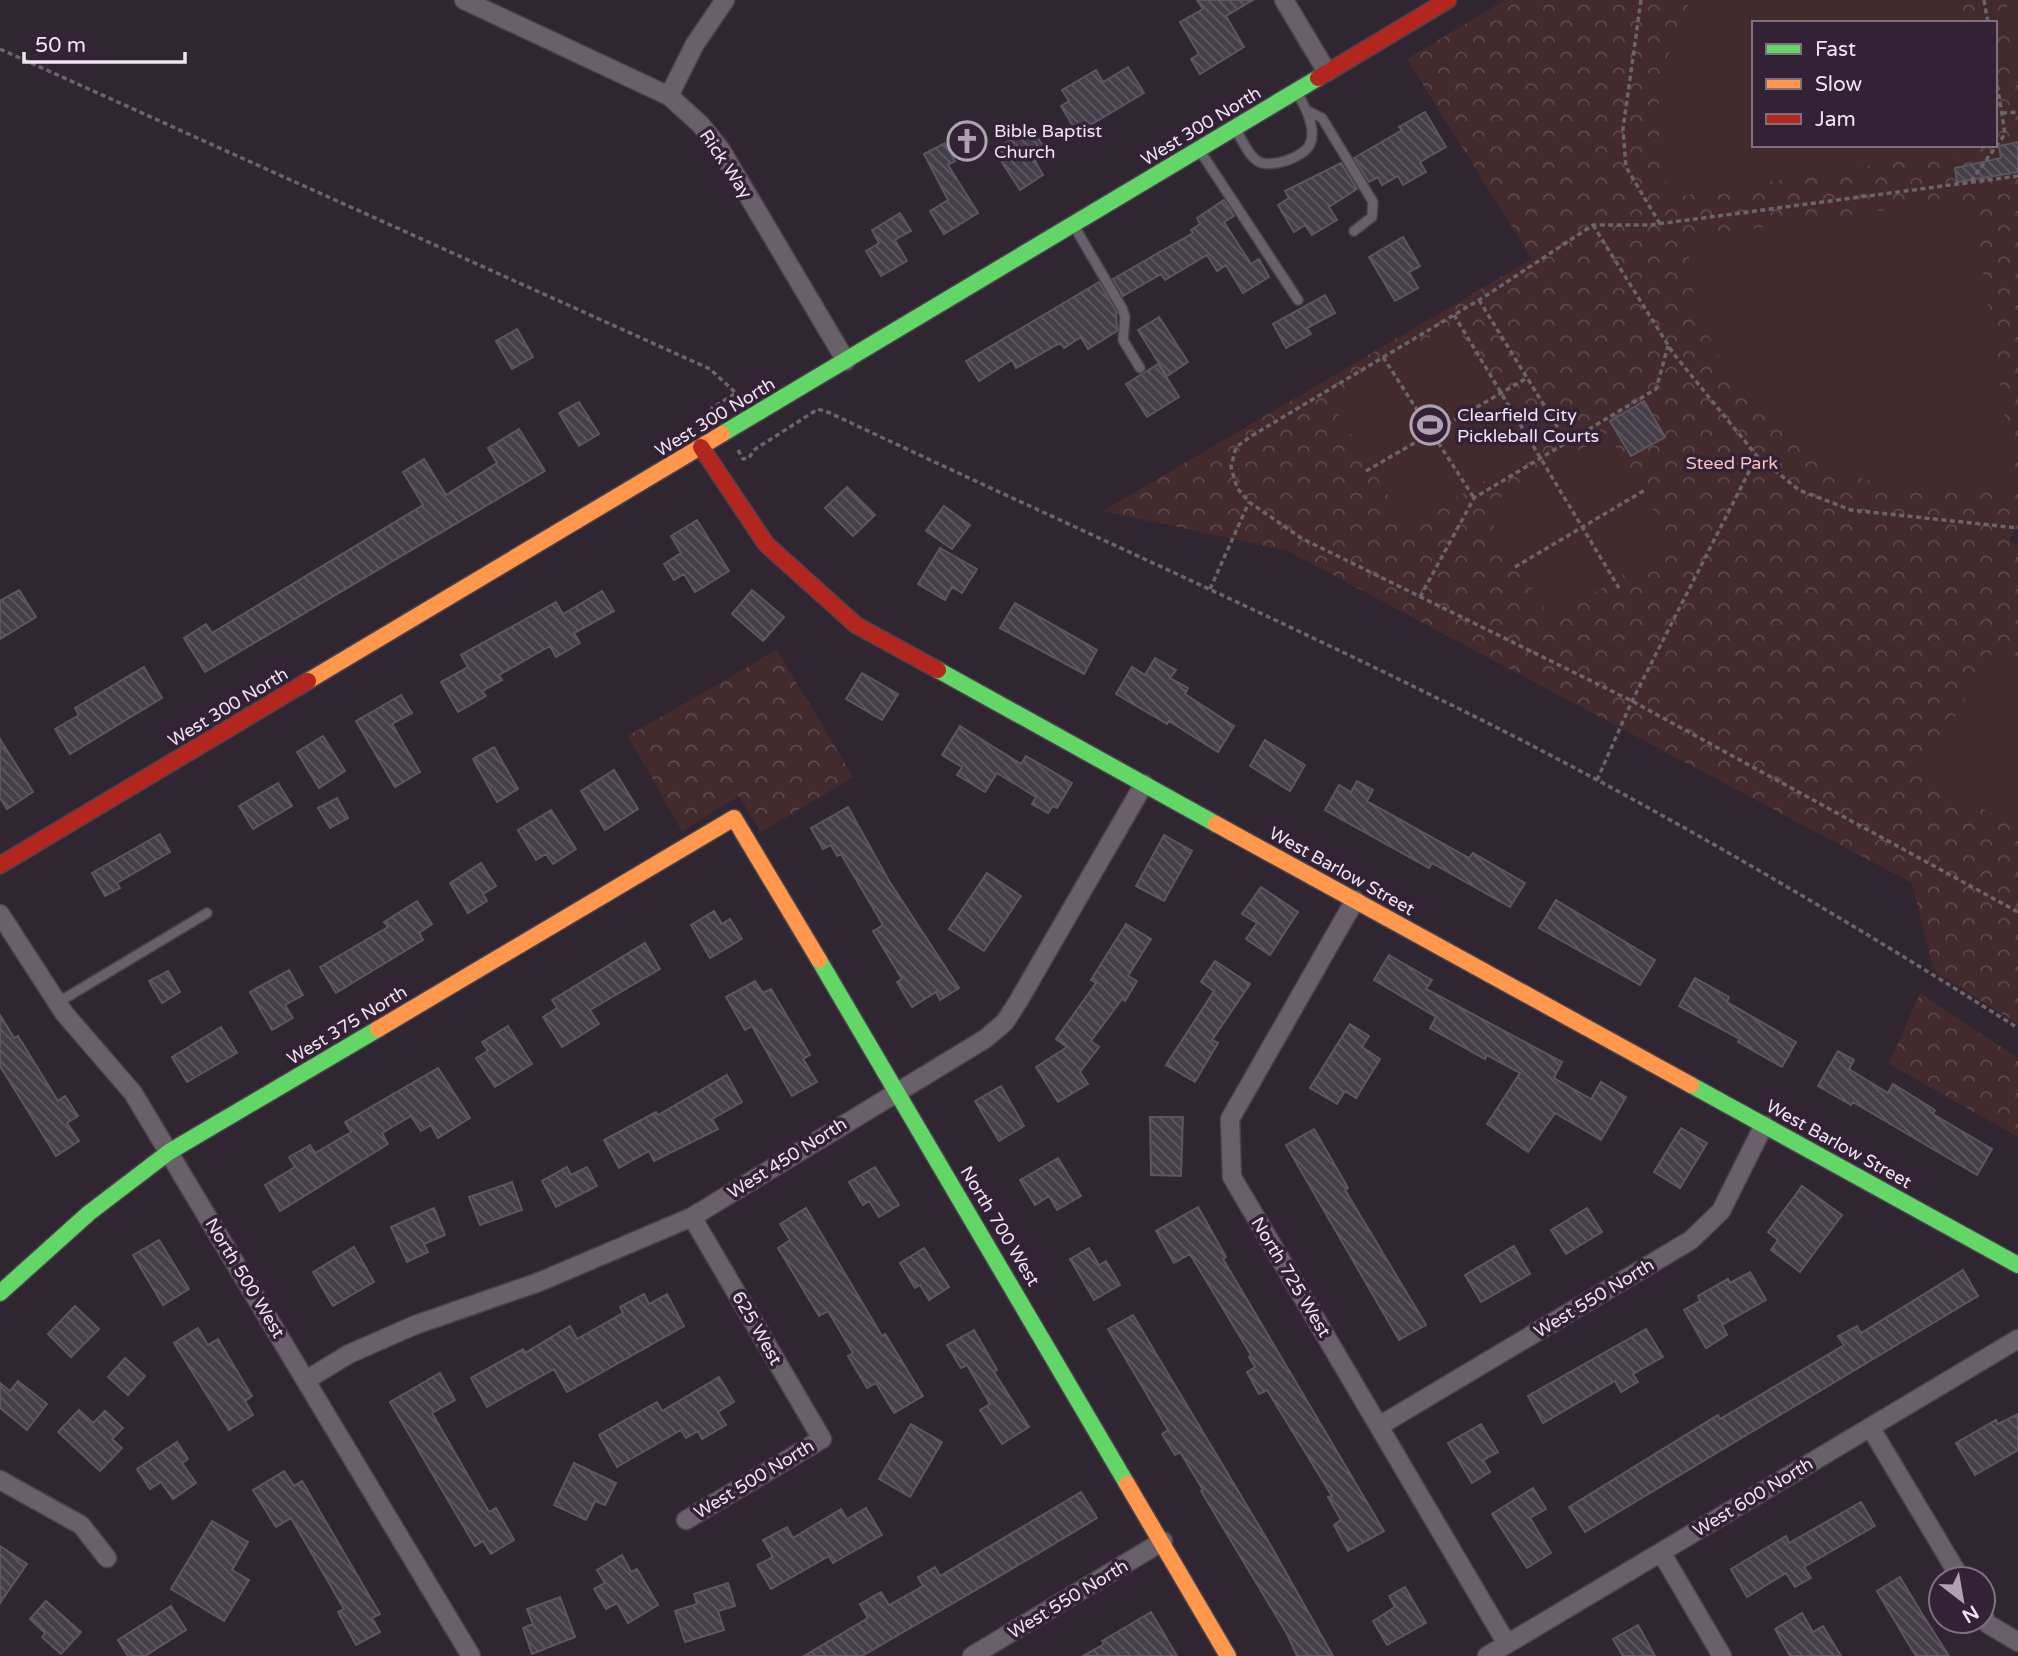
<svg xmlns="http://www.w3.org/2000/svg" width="2018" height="1656" viewBox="0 0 2018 1656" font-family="'Varela Round',sans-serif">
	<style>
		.forest { fill: url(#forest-crowns); fill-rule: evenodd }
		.pitch { fill: #422a2d }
		.building { fill: url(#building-back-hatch); stroke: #5c5661; stroke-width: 2 }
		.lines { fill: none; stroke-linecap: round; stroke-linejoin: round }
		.lane-casing { stroke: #4b424c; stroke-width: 12 }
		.street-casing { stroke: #4b424c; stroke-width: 21 }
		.fast-casing { stroke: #4b424c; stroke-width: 19 }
		.slow-casing { stroke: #4b424c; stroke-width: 19 }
		.jam-casing { stroke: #4b424c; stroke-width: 19 }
		.path { stroke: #6b646c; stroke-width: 3.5; stroke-dasharray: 5 3.5; stroke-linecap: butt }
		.lane { stroke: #686169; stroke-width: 9 }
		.street { stroke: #686169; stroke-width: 18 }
		.fast { stroke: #63d668; stroke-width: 16 }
		.slow { stroke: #ff974d; stroke-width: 16 }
		.jam { stroke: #b3261e; stroke-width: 16 }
		.labels { text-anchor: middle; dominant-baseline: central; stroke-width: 7; stroke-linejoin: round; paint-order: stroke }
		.street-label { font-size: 18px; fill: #f0e4f2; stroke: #332136 }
		.poi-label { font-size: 18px; fill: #f0e4f2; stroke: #332136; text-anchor: start }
		.park-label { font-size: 18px; fill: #fabfc0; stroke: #332136 }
	</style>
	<defs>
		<pattern id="forest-crowns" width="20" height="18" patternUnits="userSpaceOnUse" patternTransform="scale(1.75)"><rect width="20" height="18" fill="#422a2d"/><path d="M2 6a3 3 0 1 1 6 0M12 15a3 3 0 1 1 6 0" fill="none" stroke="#5e494c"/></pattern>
		<pattern id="building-back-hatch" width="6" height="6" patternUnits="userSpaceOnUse" patternTransform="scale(1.75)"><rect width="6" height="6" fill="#443e49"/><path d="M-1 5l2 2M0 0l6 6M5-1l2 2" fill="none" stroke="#5f5a64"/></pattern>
	</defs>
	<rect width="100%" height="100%" fill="#302631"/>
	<path class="forest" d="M1505 0H2018V526L2009 540 2018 545V1024L1934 971 1912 883 1288 551 1103 511 1532 259 1407 59ZM1754 23H1995V145H1754Z
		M777 650 853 777 761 832 739 796 682 831 628 736Z
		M1920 993 2018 1058V1137L1889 1064Z"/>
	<path class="pitch" d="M1690 0H1961L1965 23H1754V145H1973L1971 149 1669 198C1664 166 1656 132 1659 100 1661 66 1678 31 1690 0Z
		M2006 0H2018V75Z
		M1958 200 1974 212 2015 485 1977 494 1892 488 1845 473 1802 450 1742 392 1720 359 1698 313 1690 277 1688 238Z
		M1454 323 1532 452 1407 527 1329 398Z
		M1607 433 1674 544 1551 619 1483 508Z
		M1993 652 2018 665V827L1920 776Z"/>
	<path class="building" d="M1197 0H1253L1226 16 1244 47 1200 74 1191 59 1199 54 1180 22 1203 9Z
		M1128 67 1144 93 1077 133 1061 106 1069 101 1062 90 1096 70 1103 82Z
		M1425 112 1446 147 1420 162 1426 172 1403 185 1398 176 1382 185 1378 177 1369 182 1354 158 1402 130 1399 127Z
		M1031 127 1046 151 1034 159 1043 175 1020 190 994 150Z
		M2018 142V172L1957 182 1955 168 2001 158 1999 146Z
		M945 143 955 161 948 165 978 213 944 234 930 211 948 200 924 154Z
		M1341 163 1357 189 1329 207 1337 220 1312 235 1305 225 1294 232 1278 205 1289 198 1285 191Z
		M1224 200 1234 216 1224 222 1251 264 1259 259 1269 277 1243 293 1226 265 1217 271 1207 255 1165 280 1161 274 1123 296 1113 279 1193 233 1191 230 1200 224 1197 218Z
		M900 213 911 231 895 240 907 261 881 276 866 251 879 243 872 230Z
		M1403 237 1420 266 1409 272 1418 288 1395 301 1369 257Z
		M1099 282 1116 311 1117 331 1088 349 1081 337 1064 348 1060 343 1016 368 1012 360 979 381 966 361Z
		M1325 295 1335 313 1307 328 1311 334 1286 348 1273 324Z
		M1159 317 1188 362 1167 376 1138 330Z
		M517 329 533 357 512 369 496 341Z
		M1158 364 1179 397 1147 417 1126 384Z
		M1644 401 1665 437 1631 456 1610 421Z
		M579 402 599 434 579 446 559 413Z
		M519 429 545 471 205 672 184 638 206 624 212 633 423 505 403 472 424 459 446 495 497 463 488 448Z
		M847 487 875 515 853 536 825 508Z
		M944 506 970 525 952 549 926 531Z
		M697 520 729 571 695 592 684 574 674 580 664 564 681 553 671 536Z
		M940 548 977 569 962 593 952 587 945 600 918 584Z
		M19 590 36 617 0 639V601Z
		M752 590 784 617 763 641 732 614Z
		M602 591 614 611 574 633 580 643 556 657 550 646 499 675 502 680 482 691 486 696 458 712 441 682 468 667 461 655 556 602 563 614Z
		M1015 603 1097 650 1084 674 1000 628Z
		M1155 658 1176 670 1170 678 1188 688 1185 694 1234 726 1218 752 1169 721 1167 724 1116 694 1132 667 1145 675Z
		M144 667 162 698 70 754 55 729 79 715 75 708Z
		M862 673 898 694 882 720 846 699Z
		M401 695 412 713 392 724 420 772 395 787 356 721Z
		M960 726 1021 764 1026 756 1072 783 1057 808 1053 806 1048 813 1032 804 1036 797 997 773 985 792 957 775 962 767 942 755Z
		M323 736 345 771 319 788 297 752Z
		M0 739 33 792 7 809 0 798Z
		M1265 740 1305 765 1290 791 1250 766Z
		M494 747 518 789 497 802 473 759Z
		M614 770 638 809 605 830 581 791Z
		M1357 781 1373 790 1367 801 1469 858 1473 853 1525 883 1510 907 1432 863 1429 868 1325 810 1339 785 1351 792Z
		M278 783 292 806 253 829 239 806Z
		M337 798 348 818 330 828 318 808Z
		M848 807 889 881 959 988 940 1000 936 992 912 1007 897 982 902 979 873 931 883 925 841 854 837 856 831 845 823 849 811 828Z
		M551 810 576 849 553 864 546 854 536 860 518 830Z
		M160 834 170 852 117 883 120 888 105 896 92 873Z
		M1164 835 1192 851 1164 901 1136 886Z
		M481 863 496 886 483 894 487 901 468 913 450 883Z
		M987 873 1021 896 984 951 949 929Z
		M1261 887 1298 912 1270 955 1246 939 1257 923 1242 914Z
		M1556 900 1655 960 1640 985 1539 928Z
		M417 901 432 924 419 933 423 940 336 993 320 967 388 927 384 922Z
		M714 911 722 924 730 919 742 939 710 958 691 925Z
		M1126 924 1151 939 1128 976 1137 981 1125 1001 1122 999 1091 1041 1099 1047 1080 1072 1088 1084 1058 1102 1036 1067 1067 1047 1056 1039 1096 983 1091 980Z
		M645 943 660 969 590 1010 599 1024 562 1047 543 1017 557 1008 552 1000Z
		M1389 955 1432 980 1426 989 1562 1062 1554 1078 1591 1099 1601 1082 1626 1097 1601 1140 1555 1113 1528 1152 1487 1124 1520 1073 1487 1055 1485 1059 1430 1028 1436 1017 1374 980Z
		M1215 961 1250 984 1212 1040 1218 1043 1195 1082 1166 1065 1214 991 1201 982Z
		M289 970 303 995 285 1005 293 1018 272 1030 250 992Z
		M168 971 180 992 162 1003 149 981Z
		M1695 978 1729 997 1727 1002 1796 1042 1782 1067 1738 1042 1740 1039 1679 1006Z
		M755 981 763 993 771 989 810 1055 803 1059 817 1082 792 1096 752 1026 745 1030 726 997Z
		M0 1015 14 1038 18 1036 58 1101 65 1096 78 1116 67 1123 79 1141 56 1156 0 1066Z
		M1350 1024 1369 1036 1362 1047 1380 1059 1356 1098 1345 1091 1337 1104 1310 1088Z
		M508 1026 532 1064 495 1087 476 1058 488 1051 482 1042Z
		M221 1027 237 1053 187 1082 172 1057Z
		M1838 1051 1854 1060 1849 1069 1888 1093 1893 1084 1935 1110 1933 1114 1992 1149 1977 1175 1853 1102 1851 1105 1818 1086Z
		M438 1068 470 1118 438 1138 431 1125 421 1131 411 1116 382 1133 388 1144 280 1211 265 1185 295 1167 289 1157 310 1145 315 1153 351 1132 345 1122Z
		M727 1075 742 1102 712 1119 718 1129 654 1161 649 1151 619 1168 604 1140 656 1112 658 1115Z
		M1001 1086 1024 1126 999 1141 975 1101Z
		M1150 1117H1183L1181 1176 1151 1175Z
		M1681 1128 1707 1143 1680 1188 1654 1172Z
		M1314 1129 1348 1188 1345 1190 1426 1325 1399 1340 1286 1145Z
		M1058 1158 1081 1196 1057 1210 1049 1196 1035 1205 1020 1180Z
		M567 1167 571 1175 587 1167 597 1186 556 1207 542 1181Z
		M875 1167 899 1205 879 1217 869 1201 863 1205 849 1182Z
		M512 1182 522 1210 480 1225 469 1197Z
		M1802 1186 1842 1215 1800 1272 1771 1250 1778 1240 1768 1232Z
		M1198 1207 1226 1257 1223 1259 1384 1531 1348 1551 1334 1525 1341 1520 1328 1497 1332 1496 1267 1390 1259 1394 1247 1372 1255 1367 1249 1357 1251 1355 1190 1254 1174 1263 1156 1231Z
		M434 1208 445 1235 424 1244 428 1252 407 1262 391 1227Z
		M806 1208 882 1336 885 1334 923 1396 894 1413 876 1383 867 1388 848 1356 853 1353 828 1311 819 1316 778 1248 790 1240 780 1224Z
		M1587 1208 1602 1232 1566 1254 1551 1230Z
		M159 1240 189 1289 163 1305 133 1255Z
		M1514 1246 1530 1274 1481 1302 1465 1275Z
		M354 1247 374 1282 333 1306 313 1272Z
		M924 1248 949 1287 929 1300 920 1285 915 1288 900 1263Z
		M1089 1248 1099 1265 1106 1261 1120 1285 1094 1300 1070 1259Z
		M1963 1270 1978 1296 1585 1532 1569 1507 1718 1415 1720 1419 1844 1345 1838 1336 1857 1326 1861 1333Z
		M1750 1272 1766 1300 1722 1325 1727 1335 1706 1348 1684 1310 1700 1301 1698 1296 1728 1279 1730 1283Z
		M644 1294 649 1304 667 1294 684 1326 567 1392 554 1369 487 1407 471 1378 523 1349 525 1353 570 1326 577 1339 623 1313 620 1307Z
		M75 1306 99 1329 71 1357 48 1334Z
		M1133 1315 1271 1546 1333 1656H1297L1287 1634 1201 1491 1203 1490 1180 1452 1175 1455 1162 1434 1168 1430 1108 1329Z
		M198 1328 208 1345 218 1339 252 1396 245 1401 253 1415 229 1430 174 1343Z
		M1646 1329 1663 1357 1633 1374 1638 1382 1621 1392 1615 1381 1543 1423 1528 1396Z
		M974 1330 997 1370 994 1372 1029 1427 1002 1444 980 1410 990 1404 967 1365 961 1368 947 1345Z
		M125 1358 145 1376 128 1395 108 1377Z
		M440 1373 455 1400 432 1413 489 1512 496 1508 514 1540 491 1554 483 1541 475 1546 390 1402Z
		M719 1377 734 1402 718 1412 726 1425 702 1439 698 1431 686 1438 681 1430 617 1467 599 1435 657 1402 662 1411Z
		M18 1381 47 1404 27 1430 0 1408V1383L10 1391Z
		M79 1410 93 1423 105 1411 123 1428 112 1439 122 1448 100 1471 58 1432Z
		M2018 1414V1450L1975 1475 1956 1443 1996 1420 1998 1424Z
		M911 1424 942 1442 910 1497 879 1479Z
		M1481 1424 1498 1452 1483 1460 1490 1472 1472 1483 1448 1443Z
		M177 1442 188 1459 182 1463 196 1483 173 1499 161 1482 150 1489 137 1469Z
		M574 1463 616 1483 605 1505 595 1501 586 1520 554 1505Z
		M284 1471 294 1486 302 1481 380 1614 372 1618 380 1632 356 1645 338 1612 344 1609 291 1518 276 1527 253 1490Z
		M1533 1488 1546 1509 1530 1518 1551 1553 1527 1568 1492 1514Z
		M1081 1492 1097 1518 1039 1553 862 1656H804L868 1618 860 1604 881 1592 889 1605 923 1586 918 1577 935 1567 940 1576Z
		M1861 1502 1875 1526 1804 1567 1811 1578 1795 1587 1786 1573 1747 1597 1731 1569 1786 1536 1789 1543Z
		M866 1508 882 1535 833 1563 829 1556 771 1589 757 1565 773 1557 763 1540 787 1527 793 1538 841 1509 847 1519Z
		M212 1521 248 1542 232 1570 249 1580 224 1621 171 1589Z
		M0 1546 27 1564 0 1603Z
		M622 1555 631 1572 637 1569 658 1605 628 1623 617 1603 606 1609 594 1589 605 1583 597 1570Z
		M1900 1577 1924 1617 1949 1656H1916L1908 1643 1877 1591Z
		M728 1583 735 1606 718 1611 724 1630 685 1642 675 1611 697 1604 694 1594Z
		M1405 1587 1426 1623 1387 1645 1373 1621 1395 1607 1389 1596Z
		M560 1597 575 1637 532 1654 523 1628 533 1624 527 1609Z
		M46 1601 81 1632 61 1654 42 1637 45 1633 30 1619Z
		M171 1606 186 1630 145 1656H128L118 1640Z
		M1151 1612 1177 1656H1083L1104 1644 1102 1641Z
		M1802 1613 1813 1632 1823 1626 1841 1656H1790L1775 1629Z
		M1638 1625 1655 1656H1623L1613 1639Z"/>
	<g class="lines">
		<g class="lane-casing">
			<path id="lane" d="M1308 111 1322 118 1373 202 1372 217 1354 231
				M1235 128C1241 138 1247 153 1256 160 1268 170 1304 158 1310 144 1317 128 1305 106 1297 93
				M1200 151 1298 300
				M1074 226 1122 308 1125 317 1123 340 1140 368
				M57 1003 207 913"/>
		</g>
		<g class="street-casing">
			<path id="street" d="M464 0 669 96 700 124 721 150 846 361
				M1284 0 1327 72
				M669 96 695 44 725 0
				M1355 900 1230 1119 1232 1177 1507 1644
				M0 914 64 1013 133 1093 471 1656
				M306 1380 349 1354 415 1325 539 1282 692 1217 985 1039 1005 1022 1019 1000 1144 784
				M1379 1426 1691 1240 1721 1211 1764 1125
				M1870 1427 1961 1579
				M0 1480 81 1525 107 1558
				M686 1520 822 1439 692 1217
				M1661 1552 1722 1656
				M1983 1616 1988 1624 2018 1642
				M972 1656 1163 1541
				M1487 1656 2018 1339"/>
		</g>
		<g class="fast-casing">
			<path id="fast" d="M722 434 1318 78
				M938 670 1216 824
				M819 960 1127 1484
				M1691 1085 2018 1265
				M0 1293 89 1213 169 1152 378 1029"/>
		</g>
		<g class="slow-casing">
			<path id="slow" d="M308 681 722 434
				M1216 824 1691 1085
				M378 1029 734 818 819 960
				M1127 1484 1228 1656"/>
		</g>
		<g class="jam-casing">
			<path id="jam" d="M1318 78 1448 0
				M701 447 766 544 856 625 938 670
				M0 865 308 681"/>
		</g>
		<path class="path" d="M1641 0 1623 129 1626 167 1660 224
			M1984 0 1988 23
			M0 49 710 369 736 393 712 408 716 413
			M2002 113 2018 112
			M2018 176 1650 225H1593L1484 297 1253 435 1236 447 1231 467 1237 488 1249 502 1301 538 1632 701 2018 912
			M1971 181 2005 134 1995 71
			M1593 225 1673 353 1757 456 1799 490 1851 510 2018 528
			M1479 300 1568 444
			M1454 315 1619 588
			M1383 357 1474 498
			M738 450 743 459 749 458 754 450 818 409 830 413C1031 508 1234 598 1433 696 1635 794 1828 908 2018 1028
			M1366 471 1527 378
			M1515 567 1645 490
			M1210 589 1249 502
			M1420 597 1474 498 1656 389 1668 346
			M1597 780 1632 701 1757 456"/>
		<use href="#lane" class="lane"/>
		<use href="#street" class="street"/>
		<use href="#fast" class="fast"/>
		<use href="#slow" class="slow"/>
		<use href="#jam" class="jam"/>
	</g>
	<defs>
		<g id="church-ring" transform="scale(2.0125)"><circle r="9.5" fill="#332136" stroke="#ada2ae" stroke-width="1.5"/><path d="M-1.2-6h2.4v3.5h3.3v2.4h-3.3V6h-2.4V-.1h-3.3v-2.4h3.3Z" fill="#ada2ae"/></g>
		<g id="stadium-ring" transform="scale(2.0125)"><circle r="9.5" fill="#332136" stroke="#ada2ae" stroke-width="1.5"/><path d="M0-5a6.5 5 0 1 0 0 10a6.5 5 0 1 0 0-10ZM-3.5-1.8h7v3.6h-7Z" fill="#ada2ae"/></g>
	</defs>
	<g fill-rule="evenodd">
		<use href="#church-ring" x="967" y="141"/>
		<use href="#stadium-ring" x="1430" y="425"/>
	</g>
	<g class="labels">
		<g class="street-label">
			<text transform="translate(1201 126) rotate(-31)">West 300 North</text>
			<text transform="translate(726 164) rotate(56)">Rick Way</text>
			<text transform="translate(715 417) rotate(-31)">West 300 North</text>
			<text transform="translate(228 707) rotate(-31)">West 300 North</text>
			<text transform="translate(1342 871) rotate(29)">West Barlow Street</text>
			<text transform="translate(347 1025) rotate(-31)">West 375 North</text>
			<text transform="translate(1839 1144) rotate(29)">West Barlow Street</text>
			<text transform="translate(787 1158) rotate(-32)">West 450 North</text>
			<text transform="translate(1000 1226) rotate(59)">North 700 West</text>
			<text transform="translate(1291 1277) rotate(59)">North 725 West</text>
			<text transform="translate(245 1278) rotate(59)">North 500 West</text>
			<text transform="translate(1594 1298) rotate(-31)">West 550 North</text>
			<text transform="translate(757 1328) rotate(60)">625 West</text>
			<text transform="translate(754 1479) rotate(-31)">West 500 North</text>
			<text transform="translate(1753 1497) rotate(-31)">West 600 North</text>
			<text transform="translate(1068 1599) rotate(-31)">West 550 North</text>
		</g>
		<g class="poi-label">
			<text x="994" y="131">Bible Baptist<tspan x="994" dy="21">Church</tspan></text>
			<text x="1457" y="415">Clearfield City<tspan x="1457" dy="21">Pickleball Courts</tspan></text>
		</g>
		<g class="park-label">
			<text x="1732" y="463">Steed Park</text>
		</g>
	</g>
	<rect x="1752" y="21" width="245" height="126" fill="#332136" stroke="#7f6f81" stroke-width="2"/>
	<rect x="1766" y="44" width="35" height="10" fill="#63d668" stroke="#7f6f81" stroke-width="2"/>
	<text x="1815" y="56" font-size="21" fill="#f0e4f2">Fast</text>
	<rect x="1766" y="79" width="35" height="10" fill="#ff974d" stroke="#7f6f81" stroke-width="2"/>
	<text x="1815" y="91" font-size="21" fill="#f0e4f2">Slow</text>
	<rect x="1766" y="114" width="35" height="10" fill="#b3261e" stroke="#7f6f81" stroke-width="2"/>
	<text x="1815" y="126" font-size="21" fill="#f0e4f2">Jam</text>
	<g transform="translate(1962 1600) rotate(149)"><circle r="33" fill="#332136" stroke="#7f6f81" stroke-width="2"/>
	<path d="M0-5L12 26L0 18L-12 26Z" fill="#ada2ae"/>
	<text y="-10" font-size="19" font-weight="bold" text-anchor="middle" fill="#f0e4f2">N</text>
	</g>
	<path d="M24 52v10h161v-10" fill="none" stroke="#f0e4f2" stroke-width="3.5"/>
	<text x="35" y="52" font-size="21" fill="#f0e4f2" stroke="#332136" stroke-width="5" paint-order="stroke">50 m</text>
</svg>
